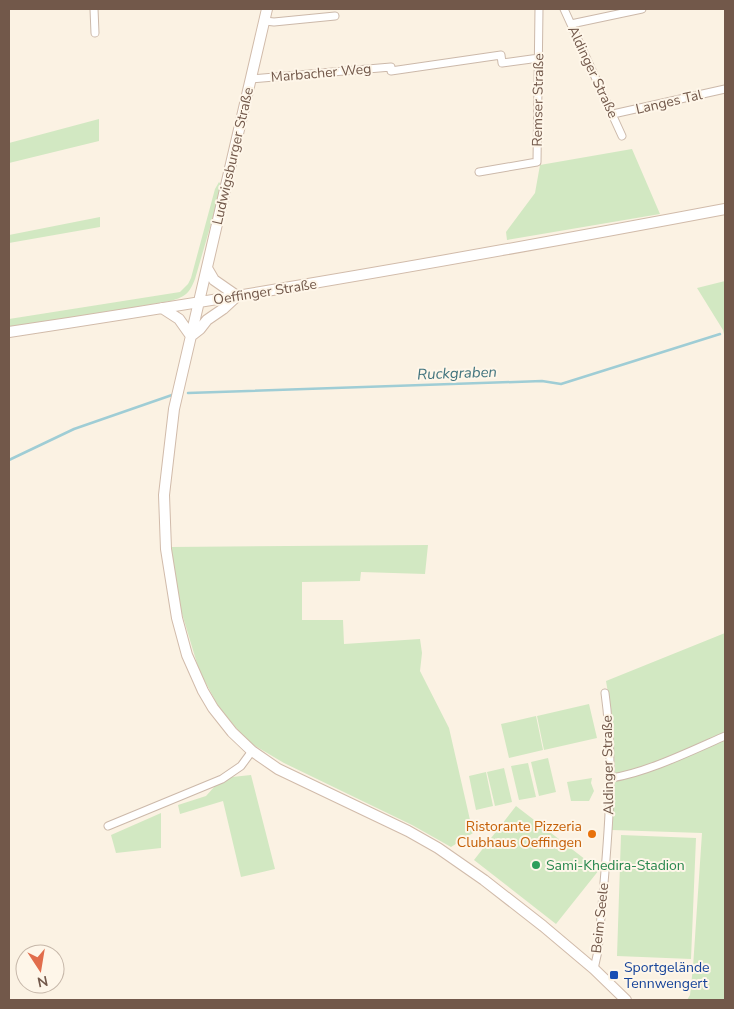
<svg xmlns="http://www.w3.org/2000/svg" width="734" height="1009" viewBox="0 0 734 1009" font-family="'Nunito Sans',sans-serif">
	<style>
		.green { fill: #d2e8c2 }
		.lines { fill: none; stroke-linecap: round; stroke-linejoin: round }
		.stream { stroke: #9fcdd5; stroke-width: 2.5 }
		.street-casing { stroke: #ccb9aa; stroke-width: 9 }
		.secondary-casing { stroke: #d1bbaa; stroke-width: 12 }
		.street { stroke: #fff; stroke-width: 7 }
		.secondary { stroke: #fff; stroke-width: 10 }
		.food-dot { fill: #e8710a; stroke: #fef6e9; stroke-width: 2 }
		.leisure-dot { fill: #2e9e5b; stroke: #fef6e9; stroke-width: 2 }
		.transit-dot { fill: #1a4fb4; stroke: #fef6e9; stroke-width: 2 }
		.labels { text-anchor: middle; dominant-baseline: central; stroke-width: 4; stroke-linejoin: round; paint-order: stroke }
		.street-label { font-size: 14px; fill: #72584a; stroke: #fef6e9 }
		.food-label { font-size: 14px; fill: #c56008; stroke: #fef6e9; text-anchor: end }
		.leisure-label { font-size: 14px; fill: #27864d; stroke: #fef6e9; text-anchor: start }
		.transit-label { font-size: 14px; fill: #164399; stroke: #fef6e9; text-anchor: start }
		.water-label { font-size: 15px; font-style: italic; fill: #42747e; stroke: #fef6e9 }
	</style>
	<rect width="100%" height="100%" fill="#fbf2e3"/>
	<path class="green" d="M99 119V141L9 163V143Z
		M632 149 660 214 507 240 506 232 535 193 540 165Z
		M219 182 222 186 195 279C189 294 186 296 171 301L9 328V319L180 292 188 284 191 278 215 189Z
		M100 217V227L9 243V235Z
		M725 281V339L723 330 697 288Z
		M428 545 425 574 361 572 360 581 302 582V620H343L344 644 420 639 422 653 420 671 449 728 473 833 451 847 412 825 284 763 247 741 218 706 199 670 177 597 171 547Z
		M725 633V1000H687L690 995 693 967 702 833 612 830 615 772 612 717 606 681Z
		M589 704 597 738 544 750 537 716Z
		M536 716 543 750 509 758 501 724Z
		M548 758 556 792 539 796 531 762Z
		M528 763 536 797 519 800 511 766Z
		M504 768 512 802 495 806 487 772Z
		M486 772 493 806 476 810 469 776Z
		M251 775 275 869 241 877 223 801 180 814 178 805 206 796 215 786 232 777Z
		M592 778 591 783 594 791 589 801H571L567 782Z
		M516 806 599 870 556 924 474 860Z
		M161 813V848L116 853 111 835Z
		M621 835 696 838 691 959 617 956Z"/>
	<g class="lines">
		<path class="stream" d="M188 393 542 381 561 384 720 334
			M9 460 74 429 172 395"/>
		<g class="street-casing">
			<path id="street" d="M94 9 95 33
				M564 9 622 136
				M265 21 274 22 335 16
				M571 24 642 9
				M391 71 501 55 502 63 539 58
				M251 79 391 67
				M613 114 725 89
				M479 172 537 162 539 9
				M611 778C646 773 693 750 725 736
				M108 826 222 779 241 766 252 751
				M594 969 598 951C605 865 617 779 605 693"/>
		</g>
		<g class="secondary-casing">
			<path id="secondary" d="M267 9 174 409 164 495 166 549 177 618 187 655 203 691 213 708 232 732 252 751 278 769 408 831 438 848 484 880 543 926 594 969 626 1000
				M207 268 214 280 237 296
				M162 308 179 319 191 336
				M9 332C248 296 487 254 725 209
				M191 336 200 329 207 320 223 309 237 296"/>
		</g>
		<use href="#street" class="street"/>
		<use href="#secondary" class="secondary"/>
	</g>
	<circle class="food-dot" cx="592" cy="834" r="5"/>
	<circle class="leisure-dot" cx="536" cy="865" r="5"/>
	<rect class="transit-dot" x="609" y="970" width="10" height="10" rx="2.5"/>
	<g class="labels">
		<g class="street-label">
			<text transform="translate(593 72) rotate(65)">Aldinger Straße</text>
			<text transform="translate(321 73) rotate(-5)">Marbacher Weg</text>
			<text transform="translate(538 100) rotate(-89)">Remser Straße</text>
			<text transform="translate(669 102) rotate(-13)">Langes Tal</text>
			<text transform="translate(233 156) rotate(-77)">Ludwigsburger Straße</text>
			<text transform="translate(265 292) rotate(-9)">Oeffinger Straße</text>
			<text transform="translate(608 765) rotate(-91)">Aldinger Straße</text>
			<text transform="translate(600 918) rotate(-84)">Beim Seele</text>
		</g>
		<g class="food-label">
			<text x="582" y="826">Ristorante Pizzeria<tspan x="582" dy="16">Clubhaus Oeffingen</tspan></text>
		</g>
		<g class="leisure-label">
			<text x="546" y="865">Sami-Khedira-Stadion</text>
		</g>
		<g class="transit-label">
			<text x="624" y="967">Sportgelände<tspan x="624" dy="16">Tennwengert</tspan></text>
		</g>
		<g class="water-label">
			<text transform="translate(457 373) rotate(-2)">Ruckgraben</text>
		</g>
	</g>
	<rect width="734" height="1009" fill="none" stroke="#72584a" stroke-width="20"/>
	<g transform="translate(40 969) rotate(168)"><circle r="24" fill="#fef6e9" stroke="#c6b7a9"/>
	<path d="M0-4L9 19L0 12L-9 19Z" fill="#e16d4c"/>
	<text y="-8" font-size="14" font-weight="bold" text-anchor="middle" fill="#72584a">N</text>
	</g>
</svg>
